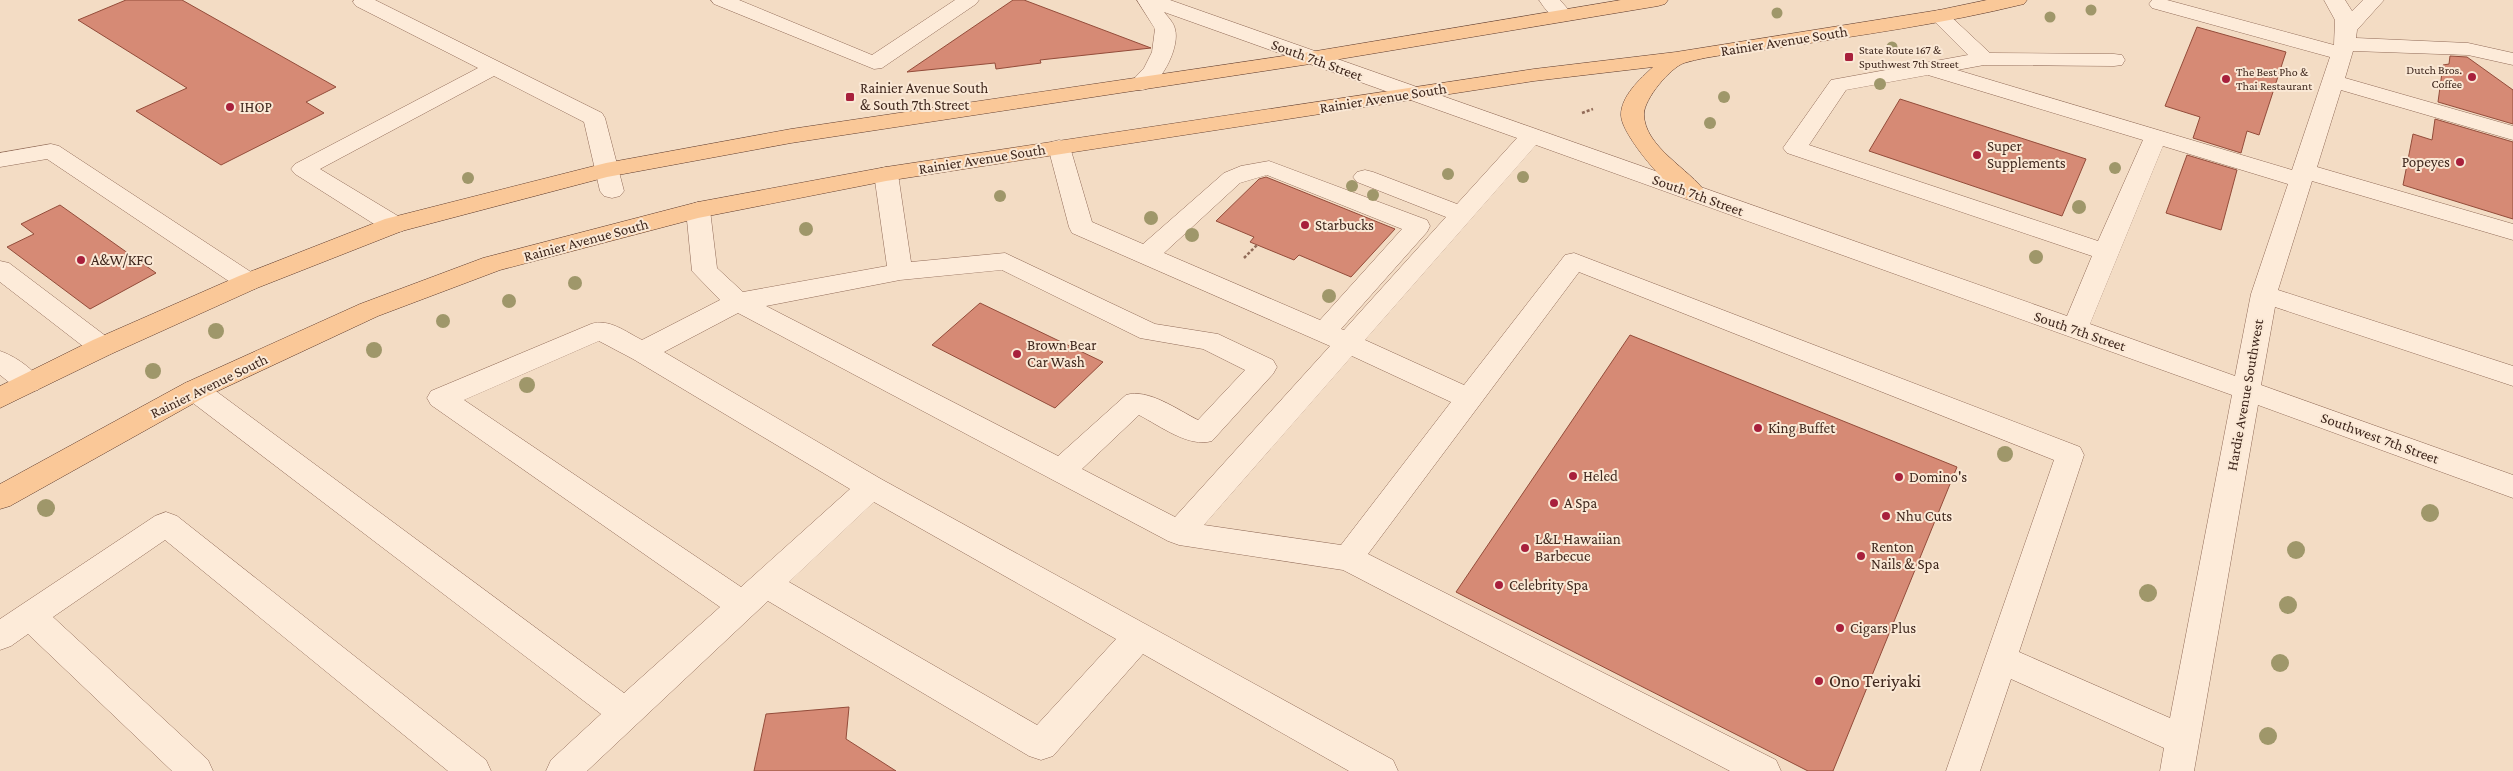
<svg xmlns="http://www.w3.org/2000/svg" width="2513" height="771" viewBox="0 0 2513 771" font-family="'Crimson Pro',serif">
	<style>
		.building { fill: #d68a75; stroke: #934c3a }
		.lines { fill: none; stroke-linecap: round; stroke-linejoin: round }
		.minor-casing { stroke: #916b58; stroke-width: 1 }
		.major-casing { stroke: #5e3a2c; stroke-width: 1 }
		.path { stroke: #916b58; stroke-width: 2.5; stroke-dasharray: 3 2; stroke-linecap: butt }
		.minor { fill: #fdebd9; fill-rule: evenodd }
		.major { fill: #fac898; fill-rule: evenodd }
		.tree { fill: #9f976a }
		.poi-dot { fill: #a8203c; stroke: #fae8d5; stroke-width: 2 }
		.labels { text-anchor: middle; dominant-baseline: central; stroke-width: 4; stroke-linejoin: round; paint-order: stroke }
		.far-poi-label { font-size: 12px; fill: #3f271d; stroke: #fae8d5; text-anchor: start }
		.street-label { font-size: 15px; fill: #3f271d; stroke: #fae8d5 }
		.poi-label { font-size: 15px; fill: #3f271d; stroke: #fae8d5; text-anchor: start }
		.near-poi-label { font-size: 18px; fill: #3f271d; stroke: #fae8d5; text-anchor: start }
	</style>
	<rect width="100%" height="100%" fill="#f3dcc4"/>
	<path class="building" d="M126 0H182L336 87 306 102 324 113 221 165 136 111 187 88 78 20Z
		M1013 0H1024L1151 48 1040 60 1041 63 996 69 995 63 907 72Z
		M2197 27 2286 52 2259 135 2247 131 2241 153 2193 138 2200 117 2165 106Z
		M2450 56 2467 57 2513 90V124L2438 102 2443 65 2449 64Z
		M1900 99 2086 159 2062 216 1869 151Z
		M2435 119 2513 142V219L2403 185 2413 134 2432 140Z
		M2187 155 2237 170 2221 230 2166 213Z
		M1266 177 1395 229 1351 277 1299 255 1294 260 1250 242 1254 237 1216 221 1259 179Z
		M60 205 156 273 90 309 7 247 34 234 21 224Z
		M980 303 1103 362 1055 408 932 345Z
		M1630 335 1957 467 1833 771H1808L1456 592Z
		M849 707 846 739 896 771H754L766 714Z"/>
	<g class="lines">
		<g class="minor-casing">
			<path id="minor" d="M354 0H375L602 113 605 118 624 191 620 196 612 198 604 196 600 191 584 122 494 76 320 169 403 219 406 225 403 231 394 233 385 231 295 174 291 169 295 164 478 68 356 6 353 2Z
				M711 0H739L872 55 955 0H979L976 4 882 68 874 69 714 4Z
				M1137 0H1170L2067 316 2092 256 1787 153 1783 148 1831 80 1968 55 1929 16 1932 12 1939 10 1946 12 1990 53 2114 54 2122 55 2125 60 2122 65 2114 66 1984 65 1957 70 2292 170 2330 57 2152 8 2149 4 2152 0H2167L2334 45 2335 20 2324 0H2345L2352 11 2363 0H2384L2357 30 2356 38 2468 43 2513 53V65L2468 55 2353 51 2345 78 2513 126V140L2341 90 2317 167 2513 224V240L2312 181 2278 290 2513 366V386L2275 307 2261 385 2513 475V498L2258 405 2194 771H2160L2164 748 2011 679 1980 771H1946L2054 460 1579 272 1368 554 1776 760 1781 771H1730L1343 570 1179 545 1168 541 738 313 664 352 881 479 1393 760 1398 771H1349L1143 654 1053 756 1041 760 1029 756 768 601 587 771H546L551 760 601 714 185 397 181 390 185 383 195 380 205 383 624 693 720 607 431 405 427 398 431 391 591 324C609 318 626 332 642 340L720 300 692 271 686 210 689 205 698 202 707 205 710 210 717 268 743 292 887 266 874 174 878 169 886 167 894 169 898 174 911 262 1005 253 1155 324 1218 334 1273 360 1277 367 1273 374 1212 441C1189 448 1160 426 1139 415L1082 469 1175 517 1330 346 1072 233 1069 227 1048 147 1051 142 1059 140 1067 142 1070 147 1092 222 1143 244 1224 173 1241 166 1269 161 1427 220 1430 226 1427 232 1341 329 1344 330 1446 217 1357 182 1353 177 1357 172 1365 170 1373 172 1457 204 1517 138 1164 12C1168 17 1174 23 1175 29 1180 46 1163 80 1148 88 1143 91 1138 90 1132 89L1129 84 1144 68 1152 52 1155 29ZM1928 75 2143 140 2098 241 1809 145 1846 90ZM1536 145 2232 395 2170 718 2019 652 2084 455 2080 447 1574 253 1565 255 1464 385 1365 340ZM2163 146 2288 184 2251 294 2235 376 2090 324ZM1267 175 1402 229 1320 320 1164 253 1240 183ZM1002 270 1140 338 1203 349 1245 370 1198 420C1178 410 1148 388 1126 395L1058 456 766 306 900 280ZM599 341 633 359 850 489 741 587 464 400ZM1352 356 1451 402 1341 545 1204 525ZM874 502 1116 639 1037 725 789 582Z
				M1539 0H1560L1573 15 1570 19C1555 23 1547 12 1539 0Z
				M51 144 59 146 257 276 261 282 257 288 248 291 239 288 47 159 0 167V153Z
				M0 261 9 263 111 340 115 347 111 354 102 356 93 354 0 282Z
				M0 351C15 356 34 369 42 383L38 390C21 395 13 385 0 375Z
				M166 512 177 516 486 760 491 771H448L165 540 53 617 208 760 213 771H172L28 634 11 646 0 650V619L155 516Z"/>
		</g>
		<g class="major-casing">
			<path id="major" d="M1621 0H1668L1665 4 1658 6 1310 64 791 143 607 177 402 231 257 288 111 354 0 408V386L93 340 239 276 385 219 606 163 791 129 1310 52Z
				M1987 0H2027L2024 4C1943 24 1860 35 1778 48 1750 52 1710 55 1684 63 1670 68 1644 99 1644 114 1644 147 1690 169 1706 193L1702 198C1697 200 1693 201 1687 199 1670 191 1621 135 1621 115 1621 96 1640 79 1653 67L1534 81 886 181 698 218 500 270 378 316 205 397 10 506 0 509V484L185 383 360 304 483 258 698 202 886 167 1534 69 1676 52 1939 10Z"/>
		</g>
		<path class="path" d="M1582 113 1593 109
			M1244 258 1257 245"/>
		<use href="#minor" class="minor"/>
		<use href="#major" class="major"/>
	</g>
	<g class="tree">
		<circle cx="2091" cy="10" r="5.5"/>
		<circle cx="1777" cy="13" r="5.5"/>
		<circle cx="2050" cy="17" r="5.5"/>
		<circle cx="1892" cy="47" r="5.5"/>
		<circle cx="1880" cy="84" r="6"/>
		<circle cx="1724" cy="97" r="6"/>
		<circle cx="1710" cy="123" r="6"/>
		<circle cx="2115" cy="168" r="6"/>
		<circle cx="1448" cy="174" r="6"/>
		<circle cx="1523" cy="177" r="6"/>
		<circle cx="468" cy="178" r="6"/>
		<circle cx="1352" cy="186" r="6"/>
		<circle cx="1373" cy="195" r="6"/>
		<circle cx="1000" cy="196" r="6"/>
		<circle cx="2079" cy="207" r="7"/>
		<circle cx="1151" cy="218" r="7"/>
		<circle cx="806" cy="229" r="7"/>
		<circle cx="1192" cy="235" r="7"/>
		<circle cx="2036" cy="257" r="7"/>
		<circle cx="575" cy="283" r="7"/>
		<circle cx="1329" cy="296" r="7"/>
		<circle cx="509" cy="301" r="7"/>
		<circle cx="443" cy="321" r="7"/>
		<circle cx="216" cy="331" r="8"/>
		<circle cx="374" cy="350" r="8"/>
		<circle cx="153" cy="371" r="8"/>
		<circle cx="527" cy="385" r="8"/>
		<circle cx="2005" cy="454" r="8"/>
		<circle cx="46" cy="508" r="9"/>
		<circle cx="2430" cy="513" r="9"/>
		<circle cx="2296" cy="550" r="9"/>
		<circle cx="2148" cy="593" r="9"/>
		<circle cx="2288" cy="605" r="9"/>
		<circle cx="2280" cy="663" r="9"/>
		<circle cx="2268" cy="736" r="9"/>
	</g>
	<g class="poi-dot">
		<rect x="1844" y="52" width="10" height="10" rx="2.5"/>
		<circle cx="2472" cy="77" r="5"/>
		<circle cx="2226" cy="79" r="5"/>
		<rect x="845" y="92" width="10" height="10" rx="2.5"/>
		<circle cx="230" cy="107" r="5"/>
		<circle cx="1977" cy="155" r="5"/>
		<circle cx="2460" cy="162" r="5"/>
		<circle cx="1305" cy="225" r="5"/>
		<circle cx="81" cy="260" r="5"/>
		<circle cx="1017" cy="354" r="5"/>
		<circle cx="1758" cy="428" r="5"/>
		<circle cx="1573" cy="476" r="5"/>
		<circle cx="1899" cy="477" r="5"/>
		<circle cx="1554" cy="503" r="5"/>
		<circle cx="1886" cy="516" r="5"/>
		<circle cx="1525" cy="548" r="5"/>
		<circle cx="1861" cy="556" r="5"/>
		<circle cx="1499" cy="585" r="5"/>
		<circle cx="1840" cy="628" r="5"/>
		<circle cx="1819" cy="681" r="5"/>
	</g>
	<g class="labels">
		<g class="far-poi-label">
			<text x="1859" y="50">State Route 167 &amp;<tspan x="1859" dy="14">Sputhwest 7th Street</tspan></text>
			<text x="2462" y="70" text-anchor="end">Dutch Bros.<tspan x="2462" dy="14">Coffee</tspan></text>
			<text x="2236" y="72">The Best Pho &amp;<tspan x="2236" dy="14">Thai Restaurant</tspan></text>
		</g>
		<g class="street-label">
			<text transform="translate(1784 41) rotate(-9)">Rainier Avenue South</text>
			<text transform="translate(1317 60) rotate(20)">South 7th Street</text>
			<text transform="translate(1383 98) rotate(-9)">Rainier Avenue South</text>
			<text transform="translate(982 159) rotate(-9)">Rainier Avenue South</text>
			<text transform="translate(1698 195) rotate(20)">South 7th Street</text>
			<text transform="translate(586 240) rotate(-15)">Rainier Avenue South</text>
			<text transform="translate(2080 331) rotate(19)">South 7th Street</text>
			<text transform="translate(209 386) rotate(-26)">Rainier Avenue South</text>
			<text transform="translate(2245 395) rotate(-80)">Hardie Avenue Southwest</text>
			<text transform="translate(2380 438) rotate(20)">Southwest 7th Street</text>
		</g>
		<g class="poi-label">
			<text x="860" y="88">Rainier Avenue South<tspan x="860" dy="17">&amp; South 7th Street</tspan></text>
			<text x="240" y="107">IHOP</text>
			<text x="1987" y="146">Super<tspan x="1987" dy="17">Supplements</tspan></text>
			<text x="2450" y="162" text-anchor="end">Popeyes</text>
			<text x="1315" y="225">Starbucks</text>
			<text x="91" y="260">A&amp;W/KFC</text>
			<text x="1027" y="345">Brown Bear<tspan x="1027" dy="17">Car Wash</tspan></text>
			<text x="1768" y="428">King Buffet</text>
			<text x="1583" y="476">Heled</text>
			<text x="1909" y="477">Domino's</text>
			<text x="1564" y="503">A Spa</text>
			<text x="1896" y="516">Nhu Cuts</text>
			<text x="1535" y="539">L&amp;L Hawaiian<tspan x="1535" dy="17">Barbecue</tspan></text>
			<text x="1871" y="547">Renton<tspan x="1871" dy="17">Nails &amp; Spa</tspan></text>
			<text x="1509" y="585">Celebrity Spa</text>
			<text x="1850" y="628">Cigars Plus</text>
		</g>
		<g class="near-poi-label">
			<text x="1829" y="681">Ono Teriyaki</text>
		</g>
	</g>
</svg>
